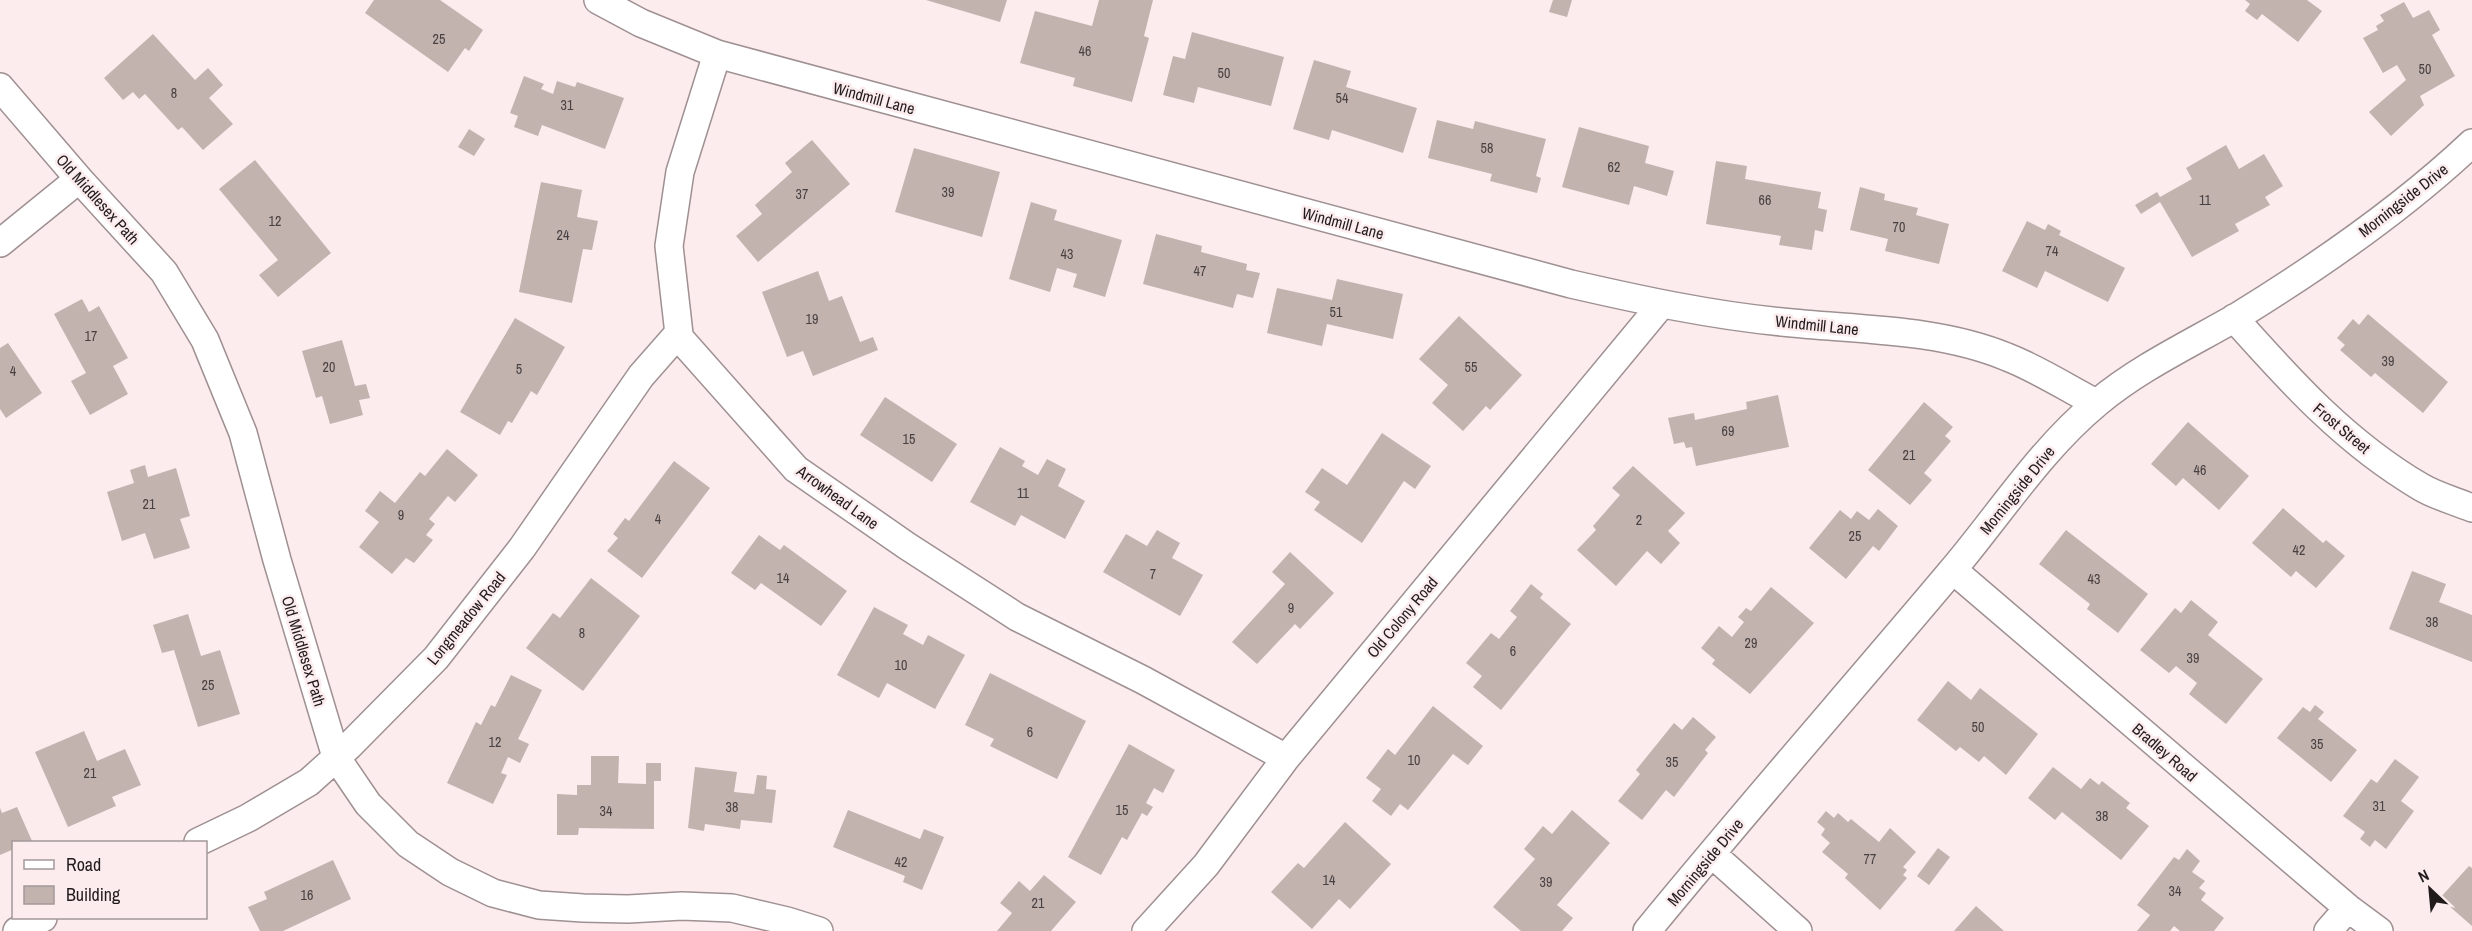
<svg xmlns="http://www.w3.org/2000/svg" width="2472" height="931" viewBox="0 0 2472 931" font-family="'Archivo Narrow',sans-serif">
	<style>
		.building { fill: #c2b3af }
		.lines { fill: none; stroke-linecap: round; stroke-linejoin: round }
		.minor-casing { stroke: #9f9092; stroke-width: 30 }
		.minor { stroke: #fff; stroke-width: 27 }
		.labels { text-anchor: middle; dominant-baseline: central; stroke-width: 5; stroke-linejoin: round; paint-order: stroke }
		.number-label { font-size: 14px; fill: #494141 }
		.street-label { font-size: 16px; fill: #211b1c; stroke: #fcecee }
	</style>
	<rect width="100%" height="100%" fill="#fcecee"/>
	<path class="building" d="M374 0H440L483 30 469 51 465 48 448 72 365 13Z
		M926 0H1007L1000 22Z
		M1099 0H1153L1144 36 1149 38 1132 102 1073 86 1075 78 1020 63 1035 11 1092 26Z
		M1553 0H1572L1567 17 1549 12Z
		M2245 0H2307L2322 11 2298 42 2262 14 2257 20 2245 11 2250 4Z
		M2404 2 2413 18 2429 10 2440 30 2432 35 2455 76 2420 96 2424 105 2391 136 2369 112 2406 80 2397 65 2383 73 2363 38 2378 30 2376 26 2384 21 2380 15Z
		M1192 32 1284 57 1271 106 1198 87 1194 103 1163 95 1173 56 1185 59Z
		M153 34 195 80 208 68 223 85 209 98 233 124 203 150 182 127 178 130 145 94 139 99 133 92 123 100 104 78Z
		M1314 60 1351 71 1346 87 1417 108 1403 153 1332 130 1329 140 1293 129Z
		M524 76 544 84 541 89 553 94 557 81 575 87 577 82 624 98 605 149 542 125 538 136 514 127 518 116 510 113Z
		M1437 120 1473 129 1475 121 1546 139 1536 176 1541 178 1537 193 1490 181 1492 174 1428 158Z
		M1579 127 1649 146 1645 163 1674 171 1667 196 1634 186 1629 205 1562 187Z
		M469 129 485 139 474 156 458 147Z
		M812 140 850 184 758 262 736 236 762 214 755 205 792 172 785 163Z
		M2226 145 2239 169 2264 154 2283 186 2265 197 2270 205 2235 224 2239 231 2192 257 2160 202 2141 214 2135 205 2157 192 2160 197 2192 179 2186 168Z
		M914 148 1000 172 982 237 895 212Z
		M255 160 331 253 278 297 259 275 278 260 219 189Z
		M1716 161 1747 166 1745 179 1821 192 1818 208 1827 210 1823 232 1815 230 1812 250 1779 245 1781 236 1706 224Z
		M541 182 582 190 577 217 598 221 592 250 583 249 572 303 519 292Z
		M1860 187 1885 194 1884 200 1918 208 1916 215 1949 224 1939 264 1885 251 1888 239 1850 230Z
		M1031 202 1057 210 1054 220 1122 240 1105 297 1073 287 1077 274 1057 268 1050 292 1009 279Z
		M2027 221 2045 230 2048 224 2061 231 2059 235 2125 268 2108 302 2045 271 2037 288 2002 271Z
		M1156 234 1202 246 1201 252 1247 264 1246 270 1260 273 1253 298 1237 294 1233 308 1143 284Z
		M818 271 829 301 842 296 860 342 873 337 878 350 813 376 803 351 787 357 762 292Z
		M1337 279 1403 294 1393 339 1327 324 1322 346 1267 333 1277 288 1332 300Z
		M82 299 89 312 99 306 128 358 113 366 128 394 90 415 71 381 86 373 54 314Z
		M2368 314 2448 382 2423 413 2375 373 2371 377 2340 350 2345 345 2337 338 2353 319 2359 325Z
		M1459 316 1522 375 1490 410 1486 406 1463 431 1432 403 1448 385 1419 359Z
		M515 318 565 347 537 395 531 391 512 423 508 421 500 435 460 412Z
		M342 340 355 386 366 384 370 398 359 400 363 415 330 424 322 396 316 398 302 351Z
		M8 343 42 393 6 418 0 409V348Z
		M1778 395 1789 447 1696 466 1692 447 1686 448 1684 442 1674 444 1668 418 1694 413 1695 420 1747 409 1746 402Z
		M885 397 957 444 932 482 860 435Z
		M1924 402 1953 427 1945 436 1951 441 1924 473 1932 480 1910 505 1868 470Z
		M2188 422 2249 476 2219 510 2183 478 2176 486 2151 464Z
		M1382 433 1431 466 1415 489 1404 481 1362 543 1314 510 1320 502 1305 492 1322 468 1347 485Z
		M1000 447 1025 461 1022 466 1038 475 1047 459 1066 469 1058 486 1085 501 1065 539 1021 515 1015 526 970 502Z
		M447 449 478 475 455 502 448 496 429 519 435 524 426 535 433 540 414 563 406 558 392 574 359 547 379 522 365 511 380 491 395 503 420 472 425 476Z
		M674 461 710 488 642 578 607 551 618 538 613 534 625 518 629 521Z
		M145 465 148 477 176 468 190 516 180 519 190 548 154 559 145 533 122 541 107 492 134 483 130 470Z
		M1633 466 1685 513 1668 531 1680 543 1661 564 1647 551 1616 586 1577 550 1596 530 1593 526 1620 495 1612 488Z
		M2283 508 2323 543 2326 540 2345 556 2316 588 2296 571 2291 577 2252 543Z
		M1878 509 1898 526 1879 551 1873 546 1846 579 1809 548 1840 510 1851 519 1857 511 1869 520Z
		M1157 530 1180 543 1172 558 1203 575 1180 616 1103 572 1126 534 1147 546Z
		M2066 530 2148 594 2118 633 2087 609 2090 604 2039 564Z
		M759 535 780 550 784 545 847 591 821 626 761 583 755 590 731 573Z
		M1290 552 1334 593 1300 629 1295 624 1257 664 1232 642 1285 584 1272 572Z
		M2412 571 2446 584 2439 602 2472 615V662L2389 629Z
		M591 578 640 616 583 691 526 648 553 613 560 618Z
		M1531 584 1543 594 1540 598 1571 624 1501 710 1473 687 1482 676 1466 663 1491 633 1499 639 1517 617 1510 611Z
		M1771 587 1814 623 1750 694 1712 664 1715 660 1701 648 1719 626 1732 637 1744 622 1738 617 1746 608 1751 611Z
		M2191 600 2218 622 2208 635 2263 679 2226 724 2189 694 2197 683 2176 666 2169 673 2140 650 2175 608 2181 613Z
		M874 607 908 625 903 634 923 645 928 635 965 655 935 709 887 683 879 698 837 675Z
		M188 614 201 656 220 650 240 714 198 727 174 650 162 653 153 625Z
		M990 673 1086 721 1057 779 990 746 994 739 965 725Z
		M511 675 542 690 518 739 529 744 520 763 508 757 501 773 507 775 493 804 447 783 476 722 481 725 491 705 495 707Z
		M1948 681 1971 700 1980 688 2038 734 2006 775 1984 756 1979 762 1960 747 1956 751 1917 720Z
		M2315 705 2324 712 2318 719 2357 750 2331 782 2277 738 2303 707 2310 712Z
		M1433 706 1483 746 1468 765 1453 754 1408 810 1400 804 1391 816 1372 801 1381 789 1366 778 1388 749 1395 755Z
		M1693 717 1716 737 1705 750 1708 753 1674 797 1666 790 1642 820 1618 801 1640 774 1636 770 1674 723 1682 730Z
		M84 731 97 761 125 749 141 785 112 797 116 806 68 827 35 752Z
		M1129 744 1175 770 1163 793 1154 788 1146 803 1153 807 1147 816 1142 813 1127 840 1122 837 1101 875 1068 857Z
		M591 756H619L618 783 646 784V763H661V781H654V829L579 828 578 835H557V794L577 795V785H591Z
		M2395 759 2419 777 2401 801 2414 811 2386 849 2375 840 2370 847 2360 839 2365 832 2343 816 2371 779 2377 783Z
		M695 767 737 772 734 792 754 794 757 775 767 776 766 789 776 790 772 823 741 820 740 829 705 824 704 831 688 828Z
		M2053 767 2081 789 2090 778 2099 785 2102 781 2130 803 2126 808 2149 826 2121 860 2062 812 2055 820 2028 798Z
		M17 807 32 841 14 842V849L0 855V808L2 813Z
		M848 810 920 839 924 829 944 837 922 890 903 882 905 876 833 847Z
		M1572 810 1610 843 1557 905 1573 918 1562 931H1521L1493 907 1535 859 1524 849 1543 826 1552 834Z
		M1826 811 1834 818 1838 813 1848 822 1851 819 1879 842 1890 828 1916 852 1903 867 1907 870 1903 875 1907 878 1880 910 1845 878 1848 874 1822 852 1830 843 1821 835 1825 829 1817 822Z
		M1345 822 1391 864 1350 909 1339 899 1312 929 1271 892 1298 863 1304 868Z
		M1938 848 1950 857 1929 885 1917 876Z
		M2187 849 2200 861 2192 872 2205 881 2199 888 2206 893 2201 900 2224 918 2214 931H2180L2174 926 2170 931H2137L2150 915 2137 905 2174 857 2179 860Z
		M333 860 351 899 283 931H260L248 907 267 899 264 892Z
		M2469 866 2472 868V926L2440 898Z
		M1044 875 1076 902 1051 931H997L1012 913 1000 903 1019 881 1030 891Z
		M1976 906 2004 931H1954Z"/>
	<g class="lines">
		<g class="minor-casing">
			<path id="minor" d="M598 0 641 23 717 54 1571 284C1641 300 1710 315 1782 322 1856 330 1937 328 2007 357 2038 369 2067 388 2096 403
				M717 54 680 172 669 246 679 334 677 335 796 469 907 546 1017 617 1143 680 1286 758
				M0 87 79 179 164 272 205 340 243 433 277 560 336 757 368 804 408 844 450 872 493 893 539 905 583 908 628 909 682 906 732 908 787 921 819 931
				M0 243 79 179
				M2234 318C2291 382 2346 443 2421 487 2436 496 2455 501 2472 508
				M1953 570 2348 908 2379 931
				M198 842 248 818 309 782 349 746 436 658 522 548 641 376 677 335
				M1712 854 1798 931
				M17 931 43 918
				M1146 931 1206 865 1286 758 1661 305
				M1647 931C1746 810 1849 693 1950 573 1998 517 2039 451 2097 403 2139 368 2188 345 2235 318 2318 267 2401 210 2472 143
				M2328 931 2348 908"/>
		</g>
		<use href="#minor" class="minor"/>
	</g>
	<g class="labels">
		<g class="number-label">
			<text x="439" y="39">25</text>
			<text x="1085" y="51">46</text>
			<text x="2425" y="69">50</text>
			<text x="1224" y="73">50</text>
			<text x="174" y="93">8</text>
			<text x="1342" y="98">54</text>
			<text x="567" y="105">31</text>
			<text x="1487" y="148">58</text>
			<text x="1614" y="167">62</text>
			<text x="948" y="192">39</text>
			<text x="802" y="194">37</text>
			<text x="1765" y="200">66</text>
			<text x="2205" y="200">11</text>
			<text x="275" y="221">12</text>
			<text x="1899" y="227">70</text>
			<text x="563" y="235">24</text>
			<text x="2052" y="251">74</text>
			<text x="1067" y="254">43</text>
			<text x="1200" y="271">47</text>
			<text x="1336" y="312">51</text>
			<text x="812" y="319">19</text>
			<text x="91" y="336">17</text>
			<text x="2388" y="361">39</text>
			<text x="329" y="367">20</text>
			<text x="1471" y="367">55</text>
			<text x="519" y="369">5</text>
			<text x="13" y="371">4</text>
			<text x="1728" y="431">69</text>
			<text x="909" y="439">15</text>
			<text x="1909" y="455">21</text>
			<text x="2200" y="470">46</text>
			<text x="1023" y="493">11</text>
			<text x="149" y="504">21</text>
			<text x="401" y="515">9</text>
			<text x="658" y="519">4</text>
			<text x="1639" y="520">2</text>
			<text x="1855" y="536">25</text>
			<text x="2299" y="550">42</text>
			<text x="1153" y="574">7</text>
			<text x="783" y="578">14</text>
			<text x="2094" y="579">43</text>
			<text x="1291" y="608">9</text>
			<text x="2432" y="622">38</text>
			<text x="582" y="633">8</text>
			<text x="1751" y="643">29</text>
			<text x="1513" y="651">6</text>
			<text x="2193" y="658">39</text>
			<text x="901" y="665">10</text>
			<text x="208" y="685">25</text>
			<text x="1978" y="727">50</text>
			<text x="1030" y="732">6</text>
			<text x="495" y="742">12</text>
			<text x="2317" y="744">35</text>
			<text x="1414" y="760">10</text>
			<text x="1672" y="762">35</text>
			<text x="90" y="773">21</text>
			<text x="2379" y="806">31</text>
			<text x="732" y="807">38</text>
			<text x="1122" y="810">15</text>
			<text x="606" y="811">34</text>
			<text x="2102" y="816">38</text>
			<text x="1870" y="859">77</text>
			<text x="901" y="862">42</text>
			<text x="1329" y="880">14</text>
			<text x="1546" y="882">39</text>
			<text x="2175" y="891">34</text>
			<text x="307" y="895">16</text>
			<text x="1038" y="903">21</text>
		</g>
		<g class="street-label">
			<text transform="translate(874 98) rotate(15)">Windmill Lane</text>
			<text transform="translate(98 199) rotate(48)">Old Middlesex Path</text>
			<text transform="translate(2403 200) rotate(-38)">Morningside Drive</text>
			<text transform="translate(1343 223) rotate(15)">Windmill Lane</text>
			<text transform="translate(1817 325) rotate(6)">Windmill Lane</text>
			<text transform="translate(2342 428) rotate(40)">Frost Street</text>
			<text transform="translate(2017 490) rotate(-51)">Morningside Drive</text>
			<text transform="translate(838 497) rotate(36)">Arrowhead Lane</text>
			<text transform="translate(1402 617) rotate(-50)">Old Colony Road</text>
			<text transform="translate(466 618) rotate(-51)">Longmeadow Road</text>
			<text transform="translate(304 651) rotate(73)">Old Middlesex Path</text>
			<text transform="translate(2165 752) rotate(41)">Bradley Road</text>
			<text transform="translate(1705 862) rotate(-50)">Morningside Drive</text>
		</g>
	</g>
	<rect x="12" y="841" width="195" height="78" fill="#fcecee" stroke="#a4989a" stroke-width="1.5"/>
	<rect x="24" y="860" width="30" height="9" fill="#ffffff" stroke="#a4989a" stroke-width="1.5"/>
	<text x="66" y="871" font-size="18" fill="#211b1c">Road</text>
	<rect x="24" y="886" width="30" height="18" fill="#c2b3af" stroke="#a4989a" stroke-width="1.5"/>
	<text x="66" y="901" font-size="18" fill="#211b1c">Building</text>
	<g transform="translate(2430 889) rotate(334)" stroke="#fcecee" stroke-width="4.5" paint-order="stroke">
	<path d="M0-4.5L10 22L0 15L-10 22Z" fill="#211b1c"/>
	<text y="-9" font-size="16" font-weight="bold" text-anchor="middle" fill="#211b1c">N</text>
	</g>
</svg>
